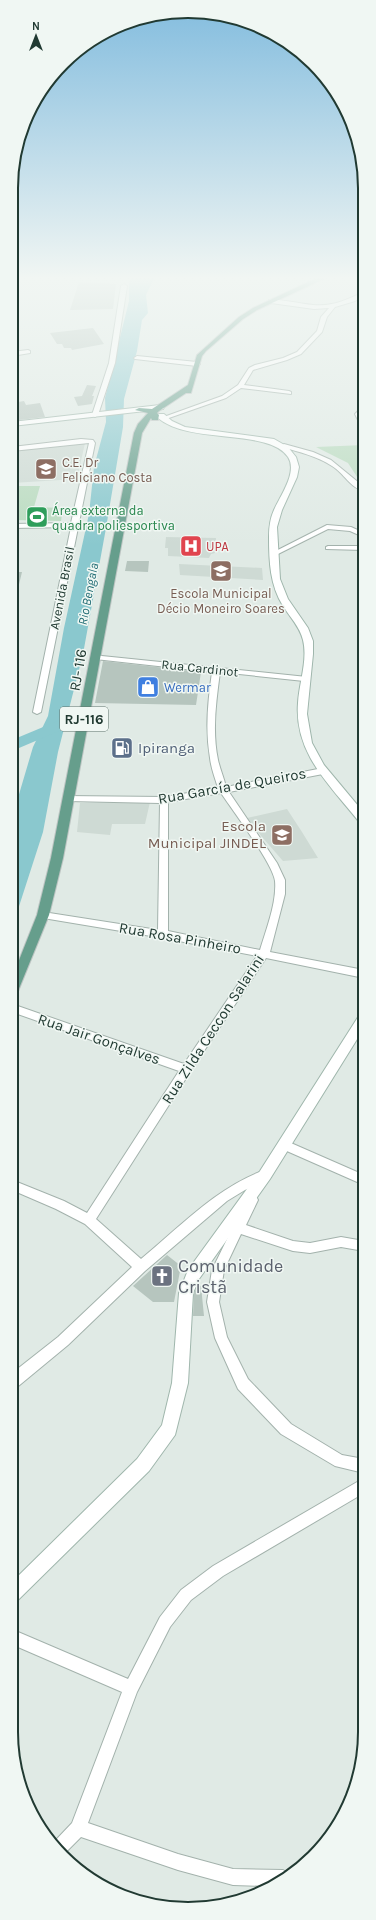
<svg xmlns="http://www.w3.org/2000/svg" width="376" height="1920" viewBox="0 0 376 1920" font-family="Karla,sans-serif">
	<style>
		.built { fill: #cedad4 }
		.green { fill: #badbc0 }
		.water { fill: #8ac8ce }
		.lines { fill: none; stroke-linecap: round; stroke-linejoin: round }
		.river { fill: #8ac8ce; fill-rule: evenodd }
		.building { fill: #b6c5be }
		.street-casing { stroke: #a3b2ac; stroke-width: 2 }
		.secondary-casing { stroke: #9fb6ac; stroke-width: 2 }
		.primary-casing { stroke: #bcc4c2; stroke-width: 2 }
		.street { fill: #fff; fill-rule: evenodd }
		.secondary { fill: #fff; fill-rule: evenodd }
		.primary { fill: #669e8c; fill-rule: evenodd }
		.labels { text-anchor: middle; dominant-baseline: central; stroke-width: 3; stroke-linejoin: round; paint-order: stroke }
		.far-education-label { font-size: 13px; fill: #785e54; stroke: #f0f7f3; text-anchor: start }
		.far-leisure-label { font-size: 13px; fill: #27864d; stroke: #f0f7f3; text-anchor: start }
		.far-health-label { font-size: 13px; fill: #be3a42; stroke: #f0f7f3; text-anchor: start }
		.far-street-label { font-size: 13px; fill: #213a32; stroke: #f0f7f3 }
		.far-water-label { font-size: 13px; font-style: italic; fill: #1e6b73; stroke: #f0f7f3 }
		.far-shop-label { font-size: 13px; fill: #366cbe; stroke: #f0f7f3; text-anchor: start }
		.shield { fill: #f0f7f3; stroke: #5f736c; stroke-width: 1 }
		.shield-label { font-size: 14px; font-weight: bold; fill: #213a32 }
		.street-label { font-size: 15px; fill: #213a32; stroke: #f0f7f3 }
		.service-label { font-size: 15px; fill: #4e5e75; stroke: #f0f7f3; text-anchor: start }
		.education-label { font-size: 15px; fill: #785e54; stroke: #f0f7f3; text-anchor: end }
		.near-worship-label { font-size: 18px; fill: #5b616d; stroke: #f0f7f3; text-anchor: start }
		.rim { fill: none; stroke: #213a32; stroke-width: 2 }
	</style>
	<rect width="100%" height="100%" fill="#e0eae5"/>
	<path class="built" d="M85 443 77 479 12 483V450Z
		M166 537 216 538 215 553 211 554 209 558 168 556V548H165Z
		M179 564 262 568 263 580 180 575Z
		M150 802 145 824H112L110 835 77 832 80 803Z
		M287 809 302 832 318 858 283 861 262 837 247 818Z"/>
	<path class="green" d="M364 445V484L361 483 348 463 316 447Z
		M12 486H40L34 507 63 508 61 521 12 520Z"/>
	<path class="water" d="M133 276H155L146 295 148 313 142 320 137 351 124 399 123 427 106 528 83 654 58 752 43 832 12 928V818L33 747 48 716 64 628 89 514 94 467 106 422 105 398 129 301V282Z"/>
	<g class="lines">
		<path class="river" d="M60 720 66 722 68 725 66 728 12 751V740Z"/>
	</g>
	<path class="building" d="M79 282 116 284 113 309 70 310Z
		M93 328 104 344 72 350 71 348H64L62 344H57L50 333Z
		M87 385 96 386 92 396H94L92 404 78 406 74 397 82 396Z
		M24 401 26 405 40 403 45 417 19 420 13 403Z
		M127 561H149L148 572 125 571Z
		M12 572H22L15 601 12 600Z
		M103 661 201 672 196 705 95 703Z
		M167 1255 181 1266 174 1302H153L133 1286Z
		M198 1285 201 1286 204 1316H193L194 1293Z"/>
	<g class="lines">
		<g class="street-casing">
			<path id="street" d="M124 284 127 286 115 363 98 415 95 417 92 415 109 363 121 286Z
				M365 292V295L355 301 335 307 327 317 322 332 301 354 287 360 253 370 244 385 289 391 291 392V394L241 388 226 398 166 419 161 418 222 396 238 385 249 368 255 365 283 358 297 352 317 331 321 317 329 308 314 309 271 303 269 300C283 299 299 304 313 305 335 307 346 299 365 292Z
				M28 350 30 351V353L12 356V352Z
				M137 356 197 362 200 364 197 366 135 359 134 358Z
				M364 405V410L361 414 364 421V428L361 426 355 414Z
				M81 439 93 440 95 443 41 712 37 714 33 712 71 527 12 528V524L71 523 89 443 12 451V447Z
				M284 444 313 452 331 460 364 487V491C350 488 344 473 332 466 317 456 299 452 282 447L281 446Z
				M327 525 351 527 364 533V544L361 542 359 535 350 531 328 529 276 555 270 554Z
				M328 546H364V550L326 549V547Z
				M92 655 307 677 308 679 304 681 220 672C216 702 212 731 218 760 220 769 224 778 226 787L323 768 326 769 327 771 326 773 323 774 229 792 277 863 285 880V894L270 952 364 970V978L266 958 190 1072 96 1219 141 1259C180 1227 217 1187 265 1170L269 1171 271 1175 269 1179 245 1190 227 1201 145 1271 68 1345 16 1388 11 1389V1374L58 1337 132 1267 85 1224 56 1209 12 1190V1180L64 1201 87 1213 179 1071 12 1012V1004L184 1064 257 956 163 938 43 918 38 915 43 912 158 930 160 803 68 801 64 798 65 796 164 797 218 788C215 778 211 768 210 758 205 729 208 701 212 672L95 659H92ZM221 793C233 811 273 864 275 881 277 902 266 930 260 950L168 931V802Z
				M284 1140 364 1175V1185L280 1148 278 1145 280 1142Z
				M252 1195 256 1196 258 1200 246 1225 293 1241 310 1243 341 1237 364 1241V1251L341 1247 310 1253 293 1251 241 1234 224 1270 219 1302 227 1337 248 1379 291 1424 342 1455 364 1459V1473L335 1466 281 1434 238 1389 215 1338 207 1302 212 1270 248 1196Z
				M364 1478V1493L223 1576 191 1600 170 1627 137 1692 88 1823 178 1854 233 1869 283 1870 290 1874 268 1886 233 1885 178 1870 81 1837 62 1856 53 1843 72 1823 122 1692 11 1644V1629L128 1679 160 1617 181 1590 213 1566Z"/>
		</g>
		<g class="secondary-casing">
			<path id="secondary" d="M160 405 164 407 163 409 12 426V422Z
				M158 414H164L172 421 185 427 274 439 288 447 296 457 299 467 297 477 282 510 277 527 280 579 288 599 308 628 313 641V654L307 714 312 743 324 765 364 813V824L360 823C331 786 294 754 298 703 299 683 308 660 303 640 300 627 290 617 283 606 270 585 269 562 269 537 269 527 270 519 274 510 280 496 298 472 288 457 269 428 190 445 158 418Z
				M364 1012V1028L270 1179 199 1279 193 1293 188 1383 175 1435 149 1471 17 1601 11 1604V1583L137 1459 162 1425 172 1383 179 1293 188 1270 260 1171 360 1014Z"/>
		</g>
		<g class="primary-casing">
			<path id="primary" d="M321 276H330L257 310 243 319 206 351 202 356 191 393H186L159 411 157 413 159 415 158 420H152L151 418 142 433 63 858 49 915 18 991 16 994 12 996V978L37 915 51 858 134 433 138 424 148 413 135 410 139 408 152 409 188 385 197 355 239 317 253 308Z"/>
		</g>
		<use href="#street" class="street"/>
		<use href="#secondary" class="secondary"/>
		<use href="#primary" class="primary"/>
	</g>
	<linearGradient id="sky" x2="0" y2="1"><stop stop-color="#82bcde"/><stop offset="0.51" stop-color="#f1f6f3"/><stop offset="1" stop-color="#f1f6f3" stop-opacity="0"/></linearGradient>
	<rect width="376" height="545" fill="url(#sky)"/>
	<defs>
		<g id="school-square" transform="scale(1.15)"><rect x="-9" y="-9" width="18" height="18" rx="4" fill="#8d6e63" stroke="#f0f7f3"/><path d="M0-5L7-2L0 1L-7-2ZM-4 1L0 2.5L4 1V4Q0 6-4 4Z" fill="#fff"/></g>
		<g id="stadium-square" transform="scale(1.15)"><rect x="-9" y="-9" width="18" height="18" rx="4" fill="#2e9e5b" stroke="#f0f7f3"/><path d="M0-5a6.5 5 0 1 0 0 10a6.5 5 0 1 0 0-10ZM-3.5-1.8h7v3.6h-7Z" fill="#fff"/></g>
		<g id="hospital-square" transform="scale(1.15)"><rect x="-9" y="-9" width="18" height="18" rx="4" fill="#e0444e" stroke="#f0f7f3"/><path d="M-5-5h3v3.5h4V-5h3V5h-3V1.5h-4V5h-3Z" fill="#fff"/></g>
		<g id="shop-square" transform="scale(1.15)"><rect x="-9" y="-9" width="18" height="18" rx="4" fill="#3f7fe0" stroke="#f0f7f3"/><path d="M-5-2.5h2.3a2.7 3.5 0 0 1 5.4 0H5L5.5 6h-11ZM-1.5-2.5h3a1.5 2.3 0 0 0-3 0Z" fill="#fff"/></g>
		<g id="fuel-square" transform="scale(1.15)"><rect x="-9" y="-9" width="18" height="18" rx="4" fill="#5c6f8a" stroke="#f0f7f3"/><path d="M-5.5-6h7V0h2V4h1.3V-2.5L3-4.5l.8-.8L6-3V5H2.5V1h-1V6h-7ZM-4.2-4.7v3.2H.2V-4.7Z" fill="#fff"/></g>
		<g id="church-square" transform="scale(1.15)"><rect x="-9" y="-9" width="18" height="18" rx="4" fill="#6b7280" stroke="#f0f7f3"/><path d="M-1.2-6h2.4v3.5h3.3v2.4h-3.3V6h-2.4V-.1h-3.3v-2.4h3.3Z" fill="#fff"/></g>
	</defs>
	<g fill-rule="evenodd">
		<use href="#school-square" x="46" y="469"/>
		<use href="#stadium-square" x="37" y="517"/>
		<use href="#hospital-square" x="191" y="546"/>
		<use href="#school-square" x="221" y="571"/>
		<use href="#shop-square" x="148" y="687"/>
		<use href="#fuel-square" x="122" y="748"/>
		<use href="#school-square" x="282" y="835"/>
		<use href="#church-square" x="162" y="1276"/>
	</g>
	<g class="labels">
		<g class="far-education-label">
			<text x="62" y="462">C.E. Dr<tspan x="62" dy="15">Feliciano Costa</tspan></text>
			<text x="221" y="593" text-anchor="middle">Escola Municipal<tspan x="221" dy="15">Décio Moneiro Soares</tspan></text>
		</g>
		<g class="far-leisure-label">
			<text x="52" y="510">Área externa da<tspan x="52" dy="15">quadra poliesportiva</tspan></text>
		</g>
		<g class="far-health-label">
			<text x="206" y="546">UPA</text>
		</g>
		<g class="far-street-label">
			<text transform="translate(62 588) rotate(-79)">Avenida Brasil</text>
			<text transform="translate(200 668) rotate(6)">Rua Cardinot</text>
		</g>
		<g class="far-water-label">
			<text transform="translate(88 594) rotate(-79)">Rio Bengala</text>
		</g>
		<g class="far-shop-label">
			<text x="164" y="687">Wermar</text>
		</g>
		<rect class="shield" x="60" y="707" width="48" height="24" rx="3"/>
		<g class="shield-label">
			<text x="84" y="719">RJ-116</text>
		</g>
		<g class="street-label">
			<text transform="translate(78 670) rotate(-80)">RJ- 116</text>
			<text transform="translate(232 786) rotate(-10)">Rua García de Queiros</text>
			<text transform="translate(180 938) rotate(10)">Rua Rosa Pinheiro</text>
			<text transform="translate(213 1029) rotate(-57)">Rua Zilda Ceccon Salarini</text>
			<text transform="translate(99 1039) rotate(19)">Rua Jair Gonçalves</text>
		</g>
		<g class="service-label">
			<text x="138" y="748">Ipiranga</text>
		</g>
		<g class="education-label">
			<text x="266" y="826">Escola<tspan x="266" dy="17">Municipal JINDEL</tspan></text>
		</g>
		<g class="near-worship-label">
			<text x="178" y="1266">Comunidade<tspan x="178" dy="21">Cristã</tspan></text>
		</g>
	</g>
	<path d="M0 0H376V1920H0ZM188 18H188A170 170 0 0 1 358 188V1732A170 170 0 0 1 188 1902H188A170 170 0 0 1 18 1732V188A170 170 0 0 1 188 18Z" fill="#f0f7f3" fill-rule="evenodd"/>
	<path class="rim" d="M188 18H188A170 170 0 0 1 358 188V1732A170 170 0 0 1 188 1902H188A170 170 0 0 1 18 1732V188A170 170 0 0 1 188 18Z"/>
	<g transform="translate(36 36)" stroke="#f0f7f3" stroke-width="3" paint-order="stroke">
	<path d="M0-3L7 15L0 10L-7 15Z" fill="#213a32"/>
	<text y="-6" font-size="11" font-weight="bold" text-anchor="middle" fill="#213a32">N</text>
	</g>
</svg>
